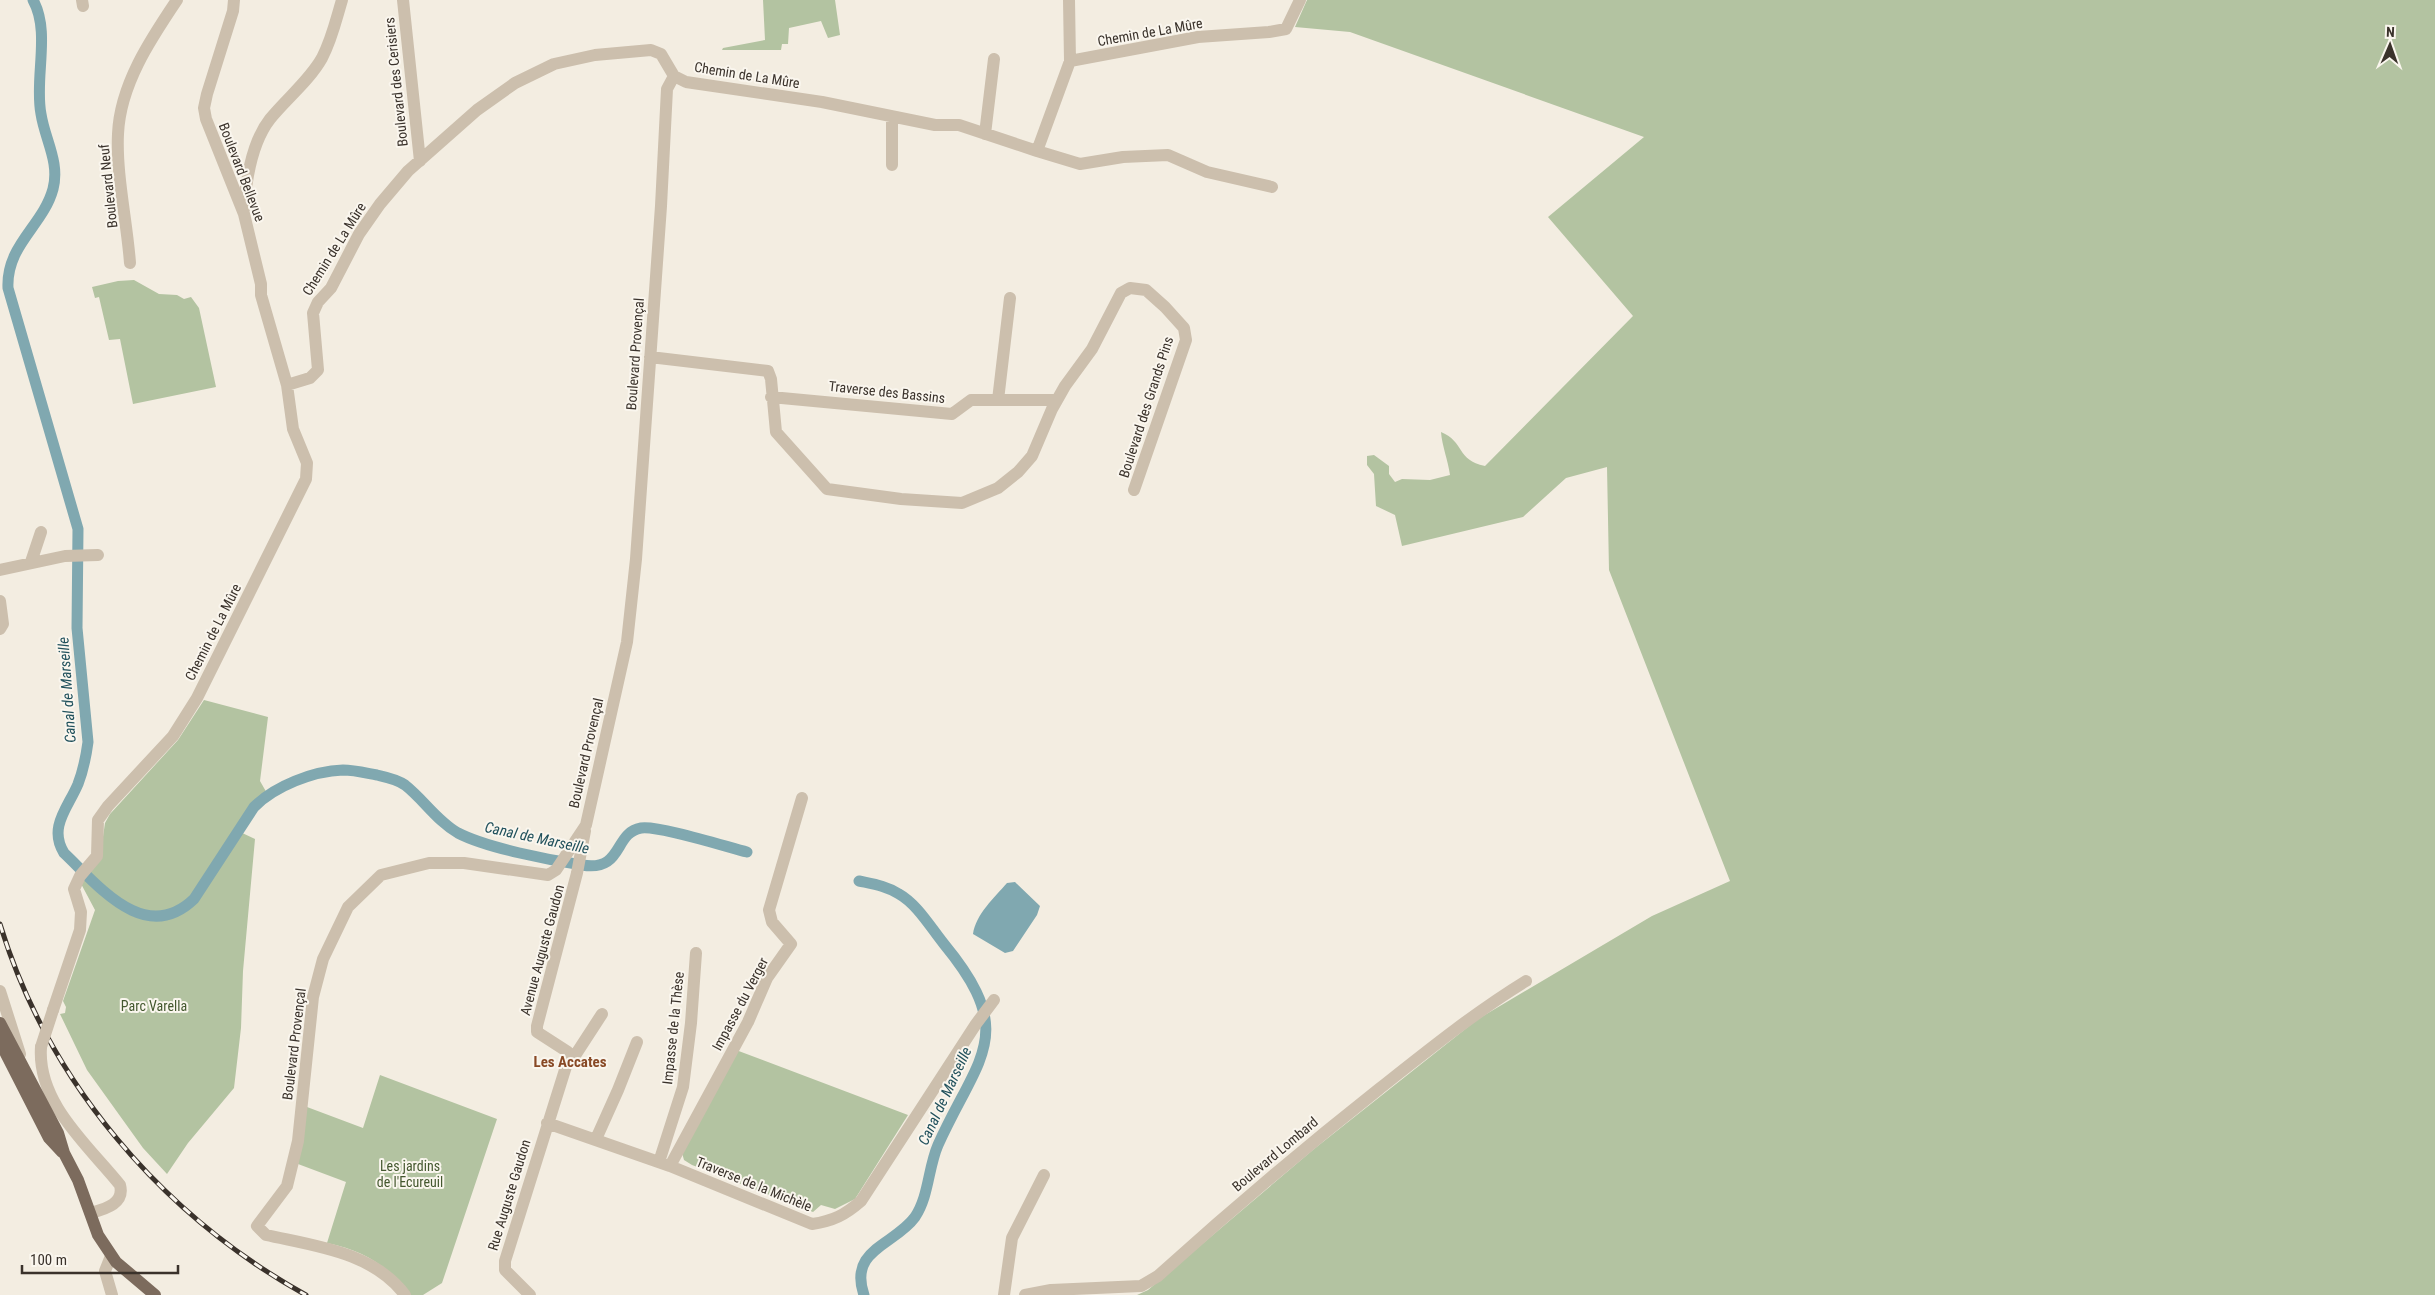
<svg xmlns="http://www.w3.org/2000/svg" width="2435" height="1295" viewBox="0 0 2435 1295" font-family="'Roboto Condensed',sans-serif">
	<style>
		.green { fill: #b3c3a1 }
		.water { fill: #80a8b0 }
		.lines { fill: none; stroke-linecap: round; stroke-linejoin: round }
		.canal { stroke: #80a8b0; stroke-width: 11 }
		.minor { stroke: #ccbfad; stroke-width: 12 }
		.major { stroke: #7c6b5d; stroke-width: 12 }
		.rail-casing { stroke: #3a322b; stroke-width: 5 }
		.rail { stroke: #faf6ee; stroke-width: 3; stroke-dasharray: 9; stroke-linecap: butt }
		.minor-bridge { stroke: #ccbfad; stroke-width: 12 }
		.labels { text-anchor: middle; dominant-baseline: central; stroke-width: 4; stroke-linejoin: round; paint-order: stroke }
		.street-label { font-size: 14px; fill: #3a322b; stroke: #faf6ee }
		.park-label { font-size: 14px; fill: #44582f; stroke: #faf6ee }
		.water-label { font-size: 15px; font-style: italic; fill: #21515c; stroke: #faf6ee }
		.neighbourhood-label { font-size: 15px; font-weight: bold; fill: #884925; stroke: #faf6ee }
	</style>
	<rect width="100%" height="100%" fill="#f3ede1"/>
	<path class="green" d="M763 0H835L840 35 828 38 821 21 789 28 788 44H782L781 50H722L723 48 765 40Z
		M1307 0H2435V1295H1137L1148 1290 1314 1149 1478 1019 1652 916 1730 881 1609 570 1607 467 1566 478 1523 517 1402 546 1395 515 1376 506 1374 474 1367 465V456L1374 455 1389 466V474L1395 482 1402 479 1430 480 1450 475C1448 460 1442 446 1441 432 1465 442 1456 460 1485 466L1633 316 1548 217 1644 137 1350 32 1295 27Z
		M134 280 159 294 177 295 184 299 191 297 199 308 216 387 133 404 120 339 109 340 99 297 95 298 92 287 118 281Z
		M204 700 268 717 260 781 268 795 254 807 238 831 255 839 243 971 241 1028 234 1088 188 1143 167 1174 143 1148 87 1070 60 1014 65 1013 66 1007 63 1001 95 910 79 880 101 850 105 823 110 814 178 740Z
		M736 1050 908 1115 855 1199 835 1209 821 1205 813 1212 692 1165 684 1160 682 1153Z
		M380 1075 497 1119 442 1283 423 1295H411C386 1265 365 1251 327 1243L346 1182 298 1164 307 1107 363 1128Z"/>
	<path class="water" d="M1015 882 1040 906 1037 915 1013 951 1005 953 973 934C976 914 994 898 1007 883Z"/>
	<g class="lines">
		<path class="canal" d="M33 0C51 32 34 79 41 114 45 140 60 162 53 189 43 226 6 245 8 288L78 529 77 628 88 742C86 757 83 771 78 784 68 808 48 827 64 853 98 885 145 946 194 899L254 807C275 786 313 771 343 770 354 770 366 773 377 775 386 777 397 779 405 785 424 800 437 821 458 833 487 848 549 860 582 865 624 872 613 833 641 828 658 825 727 847 747 852
			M859 881C873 884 887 886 899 894 917 904 931 928 944 944 1019 1035 978 1056 938 1145 928 1168 929 1196 915 1217 895 1245 848 1249 864 1295"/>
		<path class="minor" d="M82 0 83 6
			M403 0 420 161
			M1069 0 1070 61
			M892 117V165
			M985 134 994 59
			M1037 151 1080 164 1123 157 1168 155 1207 172 1272 187
			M244 209C246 180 252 142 270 119 287 98 309 81 322 58 332 39 336 20 342 0
			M130 263C127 222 116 174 118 134 120 85 150 40 177 0
			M650 357 768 371 771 379 776 432 827 489 901 499 962 503 998 488 1018 472 1032 456 1052 409 1065 386 1092 349 1121 293 1130 288 1146 290 1165 307 1184 328 1186 340 1134 490
			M287 385 310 378 318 370 313 313 318 302 331 288 359 234 380 204 408 171 477 110 515 83 554 64 595 55 651 50 661 54 674 76 686 82 822 102 935 125H959L1037 151 1070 61 1198 37 1269 32 1286 29 1300 0
			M771 397 952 414 971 400H1057
			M998 400 1010 298
			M31 562 41 532
			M0 570 65 556 98 555
			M0 601 3 624 0 629
			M0 991 20 1054
			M53 1010 80 930 81 912 74 889 80 876 97 856 98 820 108 806 173 736 197 698 306 479 307 463 293 429 287 385 261 295V284L244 214 206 119 204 108 207 94 233 11 234 0
			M41 1047C37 1103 88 1145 120 1185 125 1204 105 1209 91 1213
			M569 1057 576 1054 602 1014
			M547 1123 670 1166 812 1224C833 1221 845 1215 861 1201L976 1024 994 1000
			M596 1139 618 1090 637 1042
			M659 1162 683 1087 691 1023 696 953
			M670 1166 748 1022 767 978 791 944 772 922 769 910 802 798
			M111 1256 105 1271 112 1295
			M405 1295C373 1252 315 1246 266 1235L257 1226 287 1186 298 1141 313 997 323 959 348 907 381 875 429 863H464L548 875 556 870 586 825 627 642 636 559 661 206 667 89 674 76
			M530 1295 505 1270V1261L569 1057 568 1052 537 1032V1026L577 873 585 831
			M1004 1295 1012 1238 1044 1175
			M1025 1295 1051 1290 1141 1286 1158 1276C1230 1211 1303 1149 1379 1089 1427 1051 1474 1013 1526 981"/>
		<path class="major" d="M0 1023 58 1133 64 1153 78 1180 98 1235 116 1262 155 1295
			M0 1042 49 1138 62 1152"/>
		<g class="rail-casing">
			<path id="rail" d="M0 924C48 1082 162 1215 306 1295"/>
		</g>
		<use href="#rail" class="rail"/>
		<path class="minor-bridge" d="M41 1047 53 1010"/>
	</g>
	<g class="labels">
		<g class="street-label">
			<text transform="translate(1150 32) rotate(-10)">Chemin de La Mûre</text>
			<text transform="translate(747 75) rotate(9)">Chemin de La Mûre</text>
			<text transform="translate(396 82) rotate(-96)">Boulevard des Cerisiers</text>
			<text transform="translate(242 172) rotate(69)">Boulevard Bellevue</text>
			<text transform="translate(108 186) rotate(-96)">Boulevard Neuf</text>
			<text transform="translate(334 249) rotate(-58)">Chemin de La Mûre</text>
			<text transform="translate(635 354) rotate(-86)">Boulevard Provençal</text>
			<text transform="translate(887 392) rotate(6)">Traverse des Bassins</text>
			<text transform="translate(1146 407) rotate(-72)">Boulevard des Grands Pins</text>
			<text transform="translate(213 632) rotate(-63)">Chemin de La Mûre</text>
			<text transform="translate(586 753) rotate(-77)">Boulevard Provençal</text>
			<text transform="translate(542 950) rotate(-75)">Avenue Auguste Gaudon</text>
			<text transform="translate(740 1004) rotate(-62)">Impasse du Verger</text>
			<text transform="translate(673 1028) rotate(-84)">Impasse de la Thèse</text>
			<text transform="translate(294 1044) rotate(-83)">Boulevard Provençal</text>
			<text transform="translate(1275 1154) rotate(-40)">Boulevard Lombard</text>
			<text transform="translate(754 1184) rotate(22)">Traverse de la Michèle</text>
			<text transform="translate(509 1195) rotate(-73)">Rue Auguste Gaudon</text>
		</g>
		<g class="park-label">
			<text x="154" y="1006">Parc Varella</text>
			<text x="410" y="1166">Les jardins<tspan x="410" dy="16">de l'Ecureuil</tspan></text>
		</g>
		<g class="water-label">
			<text transform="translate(67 690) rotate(-94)">Canal de Marseille</text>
			<text transform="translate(537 838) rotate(12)">Canal de Marseille</text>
			<text transform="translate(945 1096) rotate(-65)">Canal de Marseille</text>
		</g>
		<g class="neighbourhood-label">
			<text x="570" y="1062">Les Accates</text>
		</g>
	</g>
	<g transform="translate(2390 45) rotate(2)" stroke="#faf6ee" stroke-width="4" paint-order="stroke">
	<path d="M0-4L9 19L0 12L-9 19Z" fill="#3a322b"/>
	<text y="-8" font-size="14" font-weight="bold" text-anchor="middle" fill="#3a322b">N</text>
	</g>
	<path d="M22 1265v8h156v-8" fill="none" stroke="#3a322b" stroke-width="2.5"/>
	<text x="30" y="1265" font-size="15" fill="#3a322b" stroke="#faf6ee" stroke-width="4" paint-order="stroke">100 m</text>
</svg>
